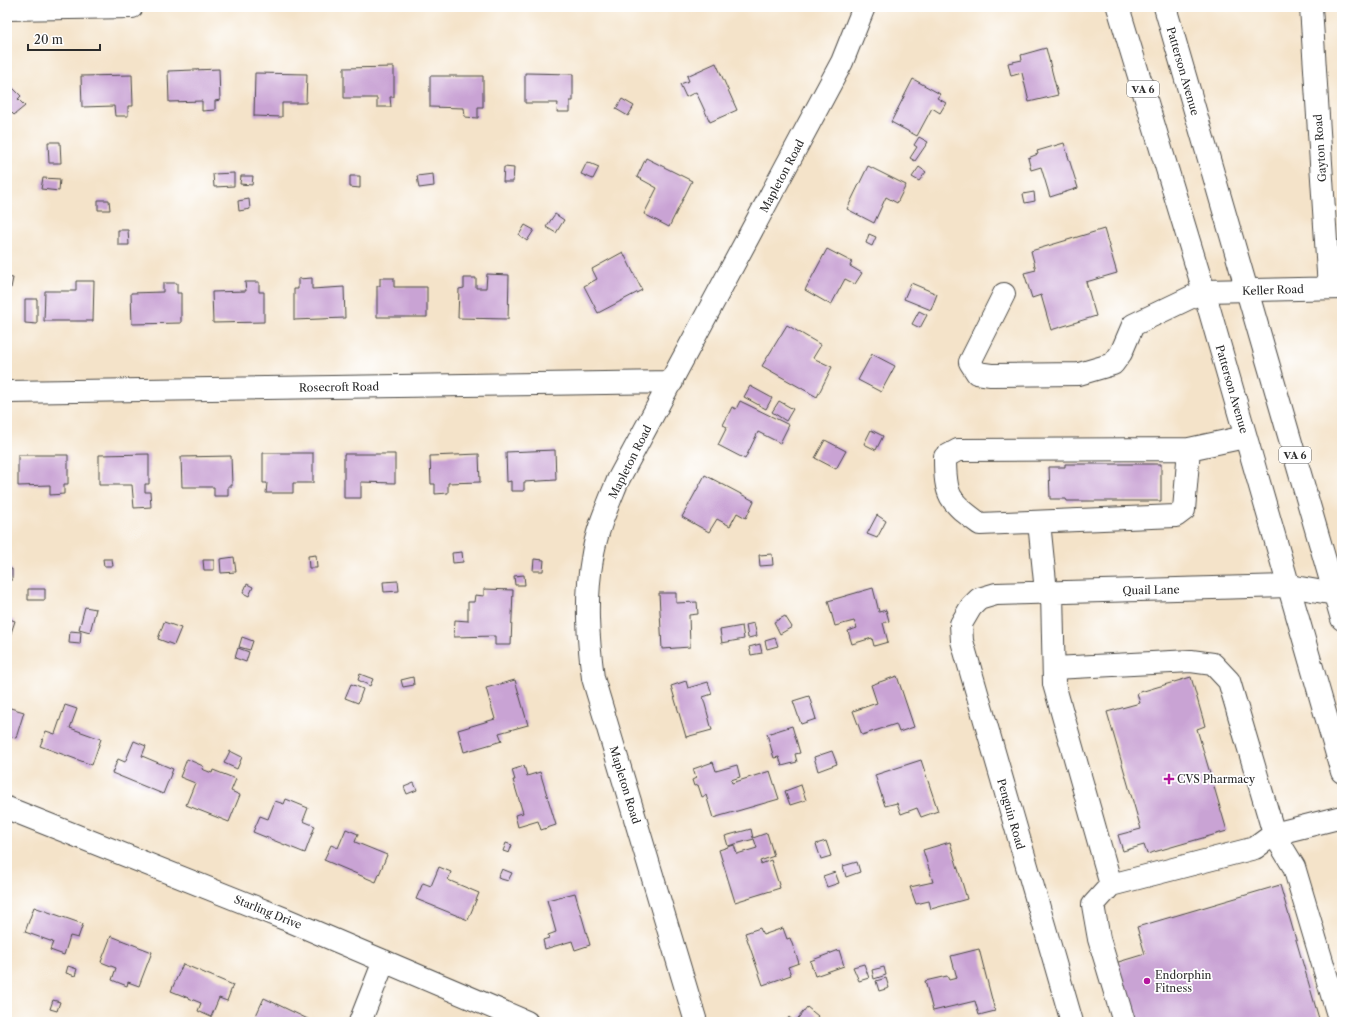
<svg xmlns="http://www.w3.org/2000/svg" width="1349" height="1029" viewBox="0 0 1349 1029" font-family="'Libre Caslon Text',serif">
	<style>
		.building { fill: #c9a3d4 }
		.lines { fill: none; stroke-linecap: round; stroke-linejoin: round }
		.minor-casing { stroke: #494743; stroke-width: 24 }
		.major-casing { stroke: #494743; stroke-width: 24 }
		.minor { stroke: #fff; stroke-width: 22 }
		.major { stroke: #fff; stroke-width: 22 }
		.poi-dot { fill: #b5179e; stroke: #fff; stroke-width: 1.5 }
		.labels { text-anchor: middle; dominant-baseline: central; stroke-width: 3.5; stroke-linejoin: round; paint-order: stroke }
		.shield { fill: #fff; stroke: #6b6b6b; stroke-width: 1 }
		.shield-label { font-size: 10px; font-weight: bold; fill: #2b2b2b }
		.street-label { font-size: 11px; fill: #2b2b2b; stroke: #fff }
		.poi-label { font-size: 11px; fill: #2b2b2b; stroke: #fff; text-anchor: start }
	</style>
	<rect width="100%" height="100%" fill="#fff"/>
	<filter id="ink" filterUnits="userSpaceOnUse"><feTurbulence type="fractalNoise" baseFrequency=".025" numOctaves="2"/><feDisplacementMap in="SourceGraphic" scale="8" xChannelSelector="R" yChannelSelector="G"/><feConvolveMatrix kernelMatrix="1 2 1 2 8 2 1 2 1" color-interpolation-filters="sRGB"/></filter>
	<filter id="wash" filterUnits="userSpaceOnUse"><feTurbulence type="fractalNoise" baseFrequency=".012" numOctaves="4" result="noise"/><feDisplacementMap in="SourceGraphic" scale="16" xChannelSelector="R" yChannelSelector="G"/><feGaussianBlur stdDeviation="0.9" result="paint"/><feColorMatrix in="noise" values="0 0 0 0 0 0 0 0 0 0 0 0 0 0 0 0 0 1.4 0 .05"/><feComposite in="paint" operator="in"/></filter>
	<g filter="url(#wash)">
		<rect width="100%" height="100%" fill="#f4e3c9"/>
		<g id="blocks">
			<path class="building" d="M1046 48 1058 95 1029 102 1022 73 1011 76 1008 63 1022 60 1021 55Z
				M716 63 737 110 710 122 696 92 686 97 680 84 689 81 687 76Z
				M394 67V97H390L391 107H377V98H344V68Z
				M219 69 220 100 215 101V110L202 111V101L169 102 168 71Z
				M255 73 307 74 306 103H282V117L254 116Z
				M525 73 573 74V101H570V112H557L558 103H525Z
				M132 75 133 106H128V116H115L114 106 82 107 81 76Z
				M430 76H483V107H478V118L465 117 464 108 430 107Z
				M913 79 940 94 937 98 946 103 940 113 932 108 917 136 891 122Z
				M7 82 21 96 18 99 25 106 14 115 7 108Z
				M622 99 634 106 628 116 616 109Z
				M919 137 928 142 915 161 910 158 917 147 914 145Z
				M48 142H60L61 163H49Z
				M1064 143 1078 188 1050 197 1041 167 1031 170 1028 158 1038 154 1037 151Z
				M646 158 692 181 669 227 644 214 657 188 637 177Z
				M587 162 599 167 593 179 581 174Z
				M868 166 906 185 897 203 886 197 874 223 847 209Z
				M504 167 514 168 513 182H503Z
				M919 167 926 172 919 181 912 177Z
				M234 173V186L214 187 213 174Z
				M433 174 434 186 419 188 417 176Z
				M241 176H253L252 185 240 184Z
				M350 176H360V188L350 187Z
				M43 178 60 179 59 191 41 189Z
				M1034 192 1035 201 1025 203 1023 194Z
				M249 199 250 209 239 211 238 201Z
				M98 200H109L110 210H98Z
				M555 214 564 220 556 233 546 227Z
				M525 225 534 230 527 241 519 235Z
				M1104 229 1117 273 1086 282 1096 316 1051 330 1041 295 1032 298 1024 273 1036 270 1031 251Z
				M118 230H128L129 245H118Z
				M869 234 876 237 872 246 866 243Z
				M827 249 852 262 850 266 862 273 855 284 845 279 831 305 805 290Z
				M623 252 642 290 598 313 584 286 597 279 592 269Z
				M487 274 509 275 508 319 458 318 459 289 464 288V278H476V288H486Z
				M7 277 13 278 11 288 7 287Z
				M312 278V289L344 287 345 318 294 320V289H298V279Z
				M380 278H394V287H427V317H377V286H380Z
				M76 281H94L93 321H44L45 291H76Z
				M245 282H259V292H264V322L213 323 212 292 246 291Z
				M163 283H177V293H181V323L132 324 131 293 163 292Z
				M911 283 937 294 931 310 904 299Z
				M25 299H37V324L25 323Z
				M919 311 927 315 920 328 912 324Z
				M787 325 821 345 813 358 832 367 817 397 762 366Z
				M872 354 895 366 881 392 858 380Z
				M750 386 772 398 766 409 744 397Z
				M740 401 789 425 780 443 758 432 745 459 718 445 727 427 723 425 732 407 736 409Z
				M779 401 793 409 786 421 772 412Z
				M871 430 883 436 876 450 864 444Z
				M825 440 846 451 836 469 815 458Z
				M555 450 556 480 524 482V491H511V481L507 482 506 452Z
				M263 453H313V483H293V493H266L267 483H263Z
				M149 454V484H145V492H150L151 507 134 508 132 485H99V455Z
				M344 454H395V483L361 482V498H344Z
				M479 454 480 482 448 483V493L435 494V484H431L430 456Z
				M18 455H68V484H64V494L50 495V485L18 486Z
				M231 456 232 486H228V496H214V487H182L181 457Z
				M1065 464H1161V501H1067L1066 499H1050L1049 467H1065Z
				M705 475 754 501 746 518 737 513 730 526 717 519 709 532 682 517Z
				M877 515 886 521 877 538 867 534Z
				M462 552 463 562 453 563 452 553Z
				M772 554 773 565 760 566 759 555Z
				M316 555 317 568H309L308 556Z
				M234 557 236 572 221 573 220 559Z
				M103 559H112L113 566H104Z
				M534 559 544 560 543 571H533Z
				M203 560H214V570H204Z
				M7 569H12V580H7Z
				M524 575 525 585H515L514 576Z
				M398 581 399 591 384 592 383 582Z
				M247 584 253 587 249 596 243 593Z
				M873 588 879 612 886 610 889 621 883 623 888 642 874 646 872 638 852 644 848 631 857 628 854 621 835 626 828 601Z
				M28 589H45V600H28Z
				M484 589 513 590 511 645H495V636L454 637 455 620 468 621V602H474L475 595 484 596Z
				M659 593H676V603L697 602 698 614 689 615 690 647 662 649Z
				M85 607 96 609 90 632 79 629Z
				M785 616 792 627 780 634 774 622Z
				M7 618 15 621 7 645Z
				M164 622 181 628 174 645 158 639Z
				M754 623 757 636 748 638 746 625Z
				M742 626 744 639 722 643 720 630Z
				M70 631 81 632 80 644 69 643Z
				M242 637 253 641 250 650 239 647Z
				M775 638 778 646 767 649 765 641Z
				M760 644 762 653 751 655 749 647Z
				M238 648 249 652 246 662 235 658Z
				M360 674 373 679 370 686 358 680Z
				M897 676 914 727 899 732 896 724 862 735 853 711 877 703 871 685Z
				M413 677 414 685 403 687 401 680Z
				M1191 677 1205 726 1197 729 1227 831 1147 854 1144 845 1123 851 1118 835 1141 829 1107 712 1140 703 1137 693Z
				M515 680 528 725 499 733 502 741 464 752 458 730 495 719 486 688Z
				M686 681 688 688 708 682 712 694 703 697 712 730 686 737 671 686Z
				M351 684 363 689 358 703 345 698Z
				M809 696 816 719 801 724 793 701Z
				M65 705 77 709 70 728 101 739 92 765 40 746 46 731 55 734Z
				M7 707 24 712 16 738 7 736Z
				M792 726 800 753 795 754 797 762 782 766 779 757 774 758 767 734Z
				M134 741 146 746 142 756 173 769 163 794 112 773 118 759 125 762Z
				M230 751 242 757 237 769 224 763Z
				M832 751 837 764 818 771 814 757Z
				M187 759 203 766 202 769 212 773 213 770 236 779 231 791 240 795 229 822 186 805 195 783 180 777Z
				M921 760 938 811 921 817 917 808 901 814 897 803 885 806 875 775Z
				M713 762 716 771 737 765 740 777 731 780 732 783 770 771 779 799 713 818 706 795 702 797 698 785 694 786 692 780 696 778 693 769Z
				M524 766 527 776 540 772 556 825 541 830 538 821 518 827 515 815 523 813 513 780H515L512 770Z
				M414 783 417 790 407 794 404 787Z
				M801 785 806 800 790 805 785 791Z
				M286 799 308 808 303 821 315 826 305 853 253 832 260 816 268 819 275 801 284 804Z
				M346 829 358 834 355 842 387 855 376 882 324 860 331 845 338 848Z
				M751 829 753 838 767 833 774 856 760 861 761 864 771 860 780 888 735 902 719 850 734 845 737 854 757 848 754 839 728 846 725 836Z
				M826 841 831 856 821 859 816 844Z
				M950 842 967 899 931 909 929 901 916 904 910 887 933 882 923 850Z
				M506 843 512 845 509 853 503 851Z
				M857 862 860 872 846 877 843 866Z
				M439 867 451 872 448 880 479 893 468 920 416 899 423 883 431 886Z
				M502 869 512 873 508 881 498 878Z
				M835 872 839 883 827 887 823 876Z
				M1280 885 1320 1022H1133L1115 963 1145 954 1137 927Z
				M575 893 590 945 575 950 572 941 545 949 543 940 549 938 548 935 556 932 547 900Z
				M34 907 83 924 78 938 70 936 64 955 50 950 53 942 25 932Z
				M760 928 763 935 783 928 787 939 790 938 799 963 788 967 791 975 763 985 745 933Z
				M111 936 152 952 139 986 128 982 127 986 112 980 116 968 101 962Z
				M979 949 995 1011 979 1015 975 1001 933 1011 925 981 947 976 949 980 957 978 951 956Z
				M839 950 844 966 815 976 810 961Z
				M183 964 233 985 227 1001 219 998 211 1017 198 1011 201 1003 171 991Z
				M864 964 869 978 859 981 853 967Z
				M68 966 77 969 75 976 66 973Z
				M884 967 886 975 874 979 872 970Z
				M886 978 889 988 879 991 876 981Z
				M264 998 312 1021 311 1022H253Z
				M53 1000 60 1002 57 1011 50 1009Z
				M807 1007 818 1016 814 1022H785L789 1017 795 1022Z"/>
		</g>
	</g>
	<g filter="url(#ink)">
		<use href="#blocks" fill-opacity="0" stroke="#494743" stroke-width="1"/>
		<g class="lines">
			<g class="minor-casing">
				<path id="minor" d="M1311 7 1329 288
					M7 9 132 7
					M1004 294 970 362 977 373 991 375 1079 374 1113 364 1121 353 1133 325 1204 291 1342 288
					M7 392 672 382
					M1189 449 1184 510 1176 516 980 524C949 501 945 497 945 457L958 450 1189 449 1245 437
					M1039 522 1046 592
					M1052 592 1054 684 1111 885 1255 848 1274 834 1342 817
					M1054 668 1191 661 1213 664 1229 681 1274 834 1294 867 1340 1022
					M7 808 285 919 527 1022
					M1111 885 1093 905 1099 939 1124 1022
					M360 1022 384 961
					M696 1022 593 678C588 638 585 599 592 559 596 531 608 505 618 480L842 62 864 7
					M1072 1022 962 641 961 624 971 607 979 599 996 594 1289 586 1335 594 1342 592"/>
			</g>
			<g class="major-casing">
				<path id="major" d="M1118 7 1204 291 1342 772
					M1165 7 1342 619"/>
			</g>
			<use href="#minor" class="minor"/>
			<use href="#major" class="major"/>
		</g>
	</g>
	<g class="poi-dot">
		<path d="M1167 773h4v4h4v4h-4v4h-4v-4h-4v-4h4z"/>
		<circle cx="1147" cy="981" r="4"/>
	</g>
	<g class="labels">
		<g class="shield">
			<rect x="1127" y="81" width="32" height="16" rx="3"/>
			<rect x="1279" y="447" width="32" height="16" rx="3"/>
		</g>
		<g class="shield-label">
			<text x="1143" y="89">VA 6</text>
			<text x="1295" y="455">VA 6</text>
		</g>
		<g class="street-label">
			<text transform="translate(1183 71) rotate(74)">Patterson Avenue</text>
			<text transform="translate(1320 148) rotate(-94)">Gayton Road</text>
			<text transform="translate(782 176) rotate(-62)">Mapleton Road</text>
			<text transform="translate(1273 290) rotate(-2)">Keller Road</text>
			<text transform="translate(339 387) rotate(-1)">Rosecroft Road</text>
			<text transform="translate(1232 389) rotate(74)">Patterson Avenue</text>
			<text transform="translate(630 462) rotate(-63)">Mapleton Road</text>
			<text transform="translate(1151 590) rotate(-1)">Quail Lane</text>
			<text transform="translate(625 785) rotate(73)">Mapleton Road</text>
			<text transform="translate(1011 814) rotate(74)">Penguin Road</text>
			<text transform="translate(268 912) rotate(22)">Starling Drive</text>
		</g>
		<g class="poi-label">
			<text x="1177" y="779">CVS Pharmacy</text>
			<text x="1155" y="975">Endorphin<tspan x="1155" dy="13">Fitness</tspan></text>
		</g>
	</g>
	<rect width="1349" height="1029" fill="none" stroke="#fff" stroke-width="24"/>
	<path d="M28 44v6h72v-6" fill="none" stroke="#2b2b2b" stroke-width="2"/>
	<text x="34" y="44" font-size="12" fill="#2b2b2b" stroke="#ffffff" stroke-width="3" paint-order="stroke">20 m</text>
</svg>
